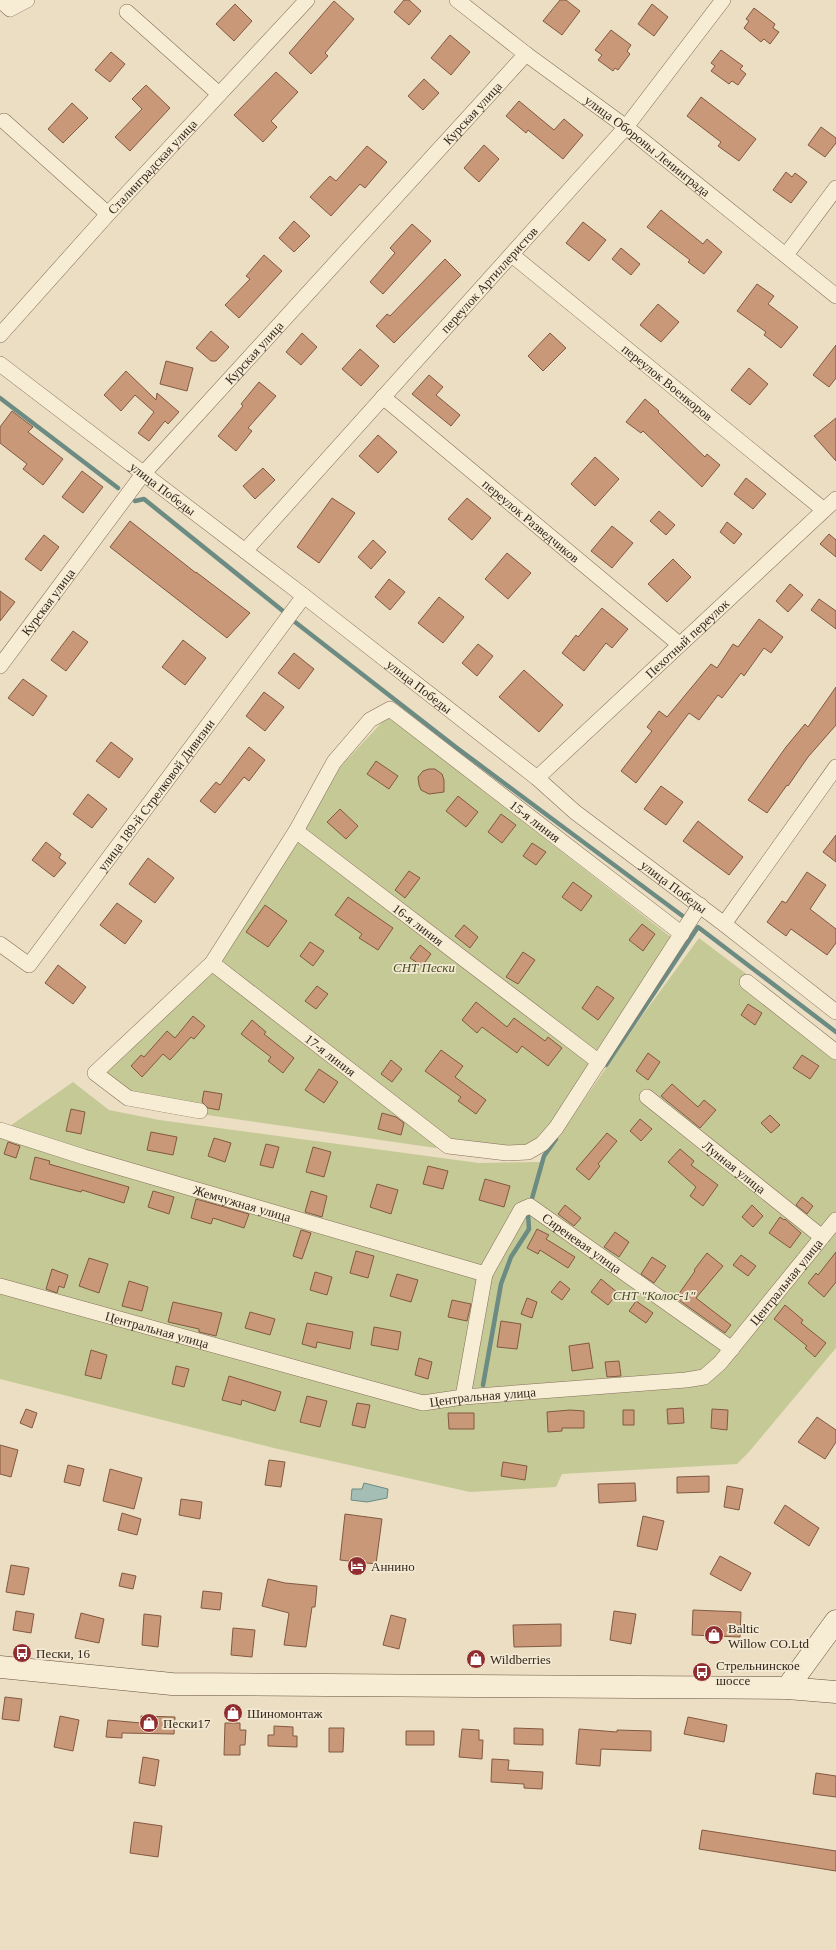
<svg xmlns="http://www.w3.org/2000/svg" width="836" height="1950" viewBox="0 0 836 1950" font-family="Georgia,serif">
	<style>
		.green { fill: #c4c996 }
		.water { fill: #a4beb6; stroke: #6c8b83 }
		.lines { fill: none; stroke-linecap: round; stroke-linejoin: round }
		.stream { stroke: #6c8b83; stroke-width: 4.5 }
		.building { fill: #c89879; stroke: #825941 }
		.street-casing { stroke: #846f5a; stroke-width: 16 }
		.secondary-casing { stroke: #66513d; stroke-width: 23 }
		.street { stroke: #f7ecd4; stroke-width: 15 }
		.secondary { stroke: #f7ecd4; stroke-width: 22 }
		.labels { text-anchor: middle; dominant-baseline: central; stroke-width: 3.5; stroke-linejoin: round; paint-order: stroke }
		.street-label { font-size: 13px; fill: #34281e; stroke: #f3e8d1 }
		.park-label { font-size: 13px; font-style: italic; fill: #465025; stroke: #f3e8d1 }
		.poi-label { font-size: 13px; fill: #34281e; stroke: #f3e8d1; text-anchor: start }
	</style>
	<rect width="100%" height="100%" fill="#ebdec2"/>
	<path class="green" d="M388 716 672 938 552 1121 537 1139 522 1148 452 1139 436 1148 124 1103 94 1080 210 972 295 845 341 766Z
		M699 938 836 1042V1348L748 1453 737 1464 562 1474 556 1487 470 1492 278 1449 0 1379V1133L73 1082 109 1110 159 1120 479 1163 541 1162 642 1016Z"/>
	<path class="water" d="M364 1483 388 1489 387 1498 367 1502 351 1500 352 1489H362Z"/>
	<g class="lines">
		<path class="stream" d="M0 398 118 488
			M135 501 144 499 283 611
			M295 622 457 748 684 917
			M606 1065 698 927 836 1032
			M531 1202 544 1156 556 1139
			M483 1385 501 1284 511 1257 529 1229 528 1213"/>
	</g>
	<path class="building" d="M404 0H409L421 11 409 25 394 12Z
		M560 0H566L580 11 562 35 543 21Z
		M334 1 354 19 325 53 328 56 311 74 289 53Z
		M235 4 252 21 234 41 216 24Z
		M652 4 668 17 654 36 638 24Z
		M754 8 775 24 773 28 779 32 770 44 764 39 761 42 744 28 749 21 746 19Z
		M611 30 631 45 627 51 630 54 618 70 615 68 613 71 598 60 602 55 595 50Z
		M450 35 470 52 451 75 431 58Z
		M721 50 743 66 740 69 746 74 738 85 732 81 729 84 711 71 715 66 711 63Z
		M111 52 125 64 110 82 95 70Z
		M276 72 298 92 271 121 277 127 263 142 234 115Z
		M424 79 439 93 423 110 408 96Z
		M146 85 170 108 130 151 115 137 142 109 132 99Z
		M701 97 756 139 739 161 718 146 721 142 687 116Z
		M519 101 554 130 564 119 583 135 563 159 528 130 526 133 506 116Z
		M72 103 88 118 63 143 48 129Z
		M821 127 836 138V143L825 157 808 145Z
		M484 145 499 159 479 182 464 168Z
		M367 146 387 162 365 188 360 184 331 216 310 197 330 176 336 181Z
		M786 172 792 177 795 173 807 182 791 203 773 190Z
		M661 210 703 244 707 239 722 252 704 274 688 262 690 260 647 227Z
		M294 221 310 236 294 252 279 238Z
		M583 222 606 240 589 261 566 243Z
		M412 224 431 241 383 294 370 282 395 253 390 248Z
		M621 248 640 264 631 275 612 259Z
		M264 255 282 271 239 318 225 305 250 279 246 276Z
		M445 259 461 275 394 343 376 326 387 314 390 316Z
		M757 284 774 296 768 304 798 327 781 348 764 335 766 332 737 311Z
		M658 304 679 322 661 342 640 325Z
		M211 331 229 347 216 361H211L196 348Z
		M302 333 317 347 301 365 286 352Z
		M550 333 566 348 543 371 528 356Z
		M836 345V378L829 387 813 375Z
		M360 349 379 366 361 386 342 369Z
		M166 361 193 368 187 391 160 384Z
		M749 368 768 384 750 405 731 390Z
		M126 371 156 400 157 393 179 412 168 424 165 421 149 441 138 433 154 412 135 395 121 411 104 395Z
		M429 375 443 387 436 395 460 415 451 426 412 394Z
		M259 382 276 396 248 428 252 431 236 451 218 436 243 406 241 404Z
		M645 399 659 411 658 412 705 457 707 454 720 465 702 487 643 431 641 433 626 422Z
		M12 411 33 427 28 432 63 459 43 485 23 469 27 464 0 443V427Z
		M836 418V461L814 436Z
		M378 435 397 452 378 473 359 456Z
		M595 457 619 479 595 506 571 484Z
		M263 468 275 480 255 499 243 486Z
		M82 471 103 487 83 513 62 497Z
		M746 478 766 494 753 509 734 494Z
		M332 498 355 513 319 563 297 547Z
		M467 498 491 518 472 540 448 519Z
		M659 511 675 525 666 535 650 521Z
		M130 521 196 573V572L250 613 227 638 110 547Z
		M727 522 742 534 734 544 720 532Z
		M612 526 633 543 612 568 591 551Z
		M829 534 836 540V557L820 544Z
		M44 535 59 547 41 571 25 559Z
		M373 540 386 552 371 569 358 557Z
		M507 553 531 573 508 599 485 579Z
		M673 559 691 577 667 602 648 584Z
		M389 579 405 592 390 610 375 597Z
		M790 584 803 595 788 612 776 601Z
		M0 591 15 602 0 621Z
		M439 597 464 617 443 643 418 623Z
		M819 599 836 611V629L811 610Z
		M602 608 628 629 612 648 606 643 584 671 562 653 576 635 578 637Z
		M759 619 783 637 771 653 764 648 744 676 741 673 722 698 718 695 699 720 689 713 636 783 621 771 652 731 647 727 659 711 667 717 711 664 717 668 733 644 738 647Z
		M73 631 88 642 66 671 51 660Z
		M183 640 206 658 185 685 162 667Z
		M478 644 493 656 477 676 462 663Z
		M294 653 314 669 299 689 278 673Z
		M524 670 563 705 539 732 499 697Z
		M23 679 47 696 33 716 8 698Z
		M836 687V725L808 757 788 786 787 785 767 813 748 800 786 747 805 724 808 727Z
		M264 692 284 707 265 731 246 716Z
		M111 742 133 759 119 778 96 761Z
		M249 747 265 760 249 781 244 777 215 813 200 801 216 782 220 785Z
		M376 761 398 776 389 789 367 774Z
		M429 769H435L442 774 444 780V792L429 794 421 790 419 785 418 777 423 771Z
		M661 786 683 802 666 825 644 809Z
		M88 794 107 809 92 828 73 814Z
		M458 796 478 812 466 827 446 811Z
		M340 809 358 826 346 839 327 822Z
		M501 814 516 825 502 843 488 832Z
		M698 821 743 857 729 875 683 841Z
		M836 835V862L823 852Z
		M46 842 61 854 59 858 66 863 54 877 32 860Z
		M532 843 546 852 536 865 523 856Z
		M148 858 174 878 155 903 129 884Z
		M409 871 420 878 405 898 395 890Z
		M807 872 826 885 810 909 836 929V943L827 955 791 929 786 936 767 922 782 901 786 903Z
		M573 882 592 896 581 911 562 897Z
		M348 897 393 928 378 950 359 938 362 934 335 915Z
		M117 903 142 921 125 944 100 925Z
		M265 905 287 921 268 947 246 932Z
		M642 924 655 934 643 951 629 940Z
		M464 925 478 937 470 948 455 936Z
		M310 942 324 951 313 966 300 956Z
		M420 945 431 954 422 966 410 958Z
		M523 952 535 960 518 984 506 977Z
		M58 965 86 987 73 1004 45 983Z
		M317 986 328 994 316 1009 305 1001Z
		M597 986 614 998 598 1020 582 1008Z
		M476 1002 507 1027 514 1018 545 1041 548 1037 562 1048 548 1066 522 1046 517 1053 482 1027 477 1033 462 1020Z
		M748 1004 762 1013 755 1025 741 1015Z
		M193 1016 205 1026 194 1039 191 1037 170 1060 163 1054 142 1077 131 1066 141 1055 144 1057 167 1031 175 1038Z
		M252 1020 266 1032 264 1034 294 1058 283 1073 268 1061 271 1057 241 1034Z
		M441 1050 463 1066 455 1077 486 1100 476 1114 458 1101 461 1097 425 1071Z
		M648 1053 660 1062 648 1080 636 1071Z
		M802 1055 819 1066 810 1079 793 1068Z
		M391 1060 402 1069 392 1082 381 1074Z
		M319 1069 338 1082 324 1103 305 1090Z
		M672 1084 698 1107 704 1100 716 1110 700 1128 661 1096Z
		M204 1091 222 1094 219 1110 208 1108 202 1102Z
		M71 1109 85 1112 81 1134 66 1131Z
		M382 1113 396 1117 404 1123 401 1135 378 1129Z
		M770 1115 780 1125 771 1133 761 1123Z
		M640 1119 652 1129 641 1141 630 1131Z
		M151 1132 177 1137 173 1155 147 1150Z
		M607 1133 617 1141 598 1164 600 1166 589 1180 576 1169Z
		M214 1138 231 1143 225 1162 208 1156Z
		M8 1142 20 1146 16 1158 4 1154Z
		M266 1144 279 1147 273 1168 260 1165Z
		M313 1147 331 1152 324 1177 306 1172Z
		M680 1149 694 1161 691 1165 718 1185 703 1206 690 1196 696 1187 668 1162Z
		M35 1157 50 1161 49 1164 129 1187 124 1203 82 1190 81 1192 30 1179Z
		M428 1166 448 1171 443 1189 423 1184Z
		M485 1179 510 1186 504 1207 479 1200Z
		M377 1184 398 1190 391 1214 370 1207Z
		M153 1191 174 1197 169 1214 148 1207Z
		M311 1191 327 1196 322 1217 305 1212Z
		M802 1197 813 1206 807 1214 796 1205Z
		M196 1199 249 1214 244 1228 213 1218 211 1224 191 1218Z
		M565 1205 581 1218 574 1226 558 1214Z
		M752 1205 763 1216 753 1227 742 1217Z
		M780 1217 784 1220 785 1219 801 1233 790 1248 769 1233Z
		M537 1229 549 1235 546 1239 575 1257 568 1268 540 1250 538 1254 527 1248Z
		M301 1230 311 1233 302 1259 293 1256Z
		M615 1232 629 1242 619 1257 604 1247Z
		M356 1251 374 1256 368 1278 350 1273Z
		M836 1252V1282L824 1297 808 1283 816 1273 818 1275Z
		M707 1253 723 1266 696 1298 731 1325 725 1333 676 1298 695 1271 694 1270Z
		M741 1255 756 1266 748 1276 733 1265Z
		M652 1257 666 1266 654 1283 641 1274Z
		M89 1258 108 1264 99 1293 79 1286Z
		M52 1269 68 1275 64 1288 59 1286 57 1293 46 1289Z
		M315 1272 332 1277 327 1295 310 1290Z
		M397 1274 418 1280 411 1302 390 1296Z
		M601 1279 618 1293 608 1305 591 1292Z
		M129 1281 148 1287 142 1311 122 1306Z
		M560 1281 570 1289 562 1300 551 1292Z
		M527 1298 537 1302 532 1318 521 1314Z
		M452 1300 471 1304 467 1321 448 1317Z
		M636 1301 653 1313 646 1323 629 1311Z
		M173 1302 222 1313 216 1336 199 1332V1329L168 1322Z
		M785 1305 803 1320 801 1323 826 1343 815 1357 805 1348 807 1346 774 1319Z
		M250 1312 275 1319 270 1335 245 1328Z
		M501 1321 521 1324 517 1349 497 1347Z
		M307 1323 353 1332 350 1349 317 1342 316 1348 302 1344Z
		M374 1327 401 1332 398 1350 371 1345Z
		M589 1343 593 1368 572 1371 569 1346Z
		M91 1350 107 1355 101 1379 85 1375Z
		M419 1358 432 1362 428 1379 415 1375Z
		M619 1361 621 1376 607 1377 605 1362Z
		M176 1366 189 1369 184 1387 172 1384Z
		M229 1376 281 1392 275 1411 242 1400 241 1405 222 1400Z
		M307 1396 327 1401 320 1427 300 1422Z
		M357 1403 370 1405 365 1428 352 1425Z
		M683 1408 684 1423 668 1424 667 1409Z
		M26 1409 37 1413 32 1428 20 1423Z
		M712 1409 728 1410 727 1430 711 1428Z
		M570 1410 584 1411V1428H562V1431L548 1432 547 1412Z
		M623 1410H634V1425H623Z
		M448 1413H474V1429H449Z
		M817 1417 836 1430V1442L825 1459 798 1442Z
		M0 1445 18 1450 11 1477 0 1474Z
		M269 1460 285 1462 281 1487 265 1485Z
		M503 1462 527 1466 525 1480 501 1476Z
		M68 1465 84 1469 80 1486 64 1482Z
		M110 1469 142 1478 134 1509 103 1501Z
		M709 1476V1492L677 1493V1477Z
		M635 1483 636 1501 599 1503 598 1484Z
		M727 1486 743 1489 739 1510 724 1507Z
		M181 1499 202 1502 200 1519 179 1515Z
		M785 1505 819 1528 809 1546 774 1523Z
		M122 1513 141 1519 137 1535 118 1530Z
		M345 1514 382 1519 376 1564 340 1560Z
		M643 1516 664 1521 657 1550 637 1546Z
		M720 1556 751 1573 741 1591 710 1574Z
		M11 1565 29 1568 24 1595 6 1592Z
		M122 1573 136 1576 133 1589 119 1586Z
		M268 1579 285 1583 317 1586 315 1607H312L306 1647 284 1645 289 1613 262 1606Z
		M203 1591 222 1593 220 1610 201 1608Z
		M693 1610 741 1612 740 1637 692 1635Z
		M16 1611 34 1614 31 1633 13 1630Z
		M614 1611 636 1614 631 1644 610 1640Z
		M81 1613 104 1619 99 1643 75 1638Z
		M144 1614 161 1616 158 1647 142 1645Z
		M391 1615 406 1619 399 1649 383 1645Z
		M561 1624V1646L514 1647 513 1625Z
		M233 1628 255 1630 252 1657 231 1655Z
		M5 1697 22 1699 19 1721 2 1719Z
		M60 1716 79 1720 73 1751 54 1747Z
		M141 1716 175 1717 174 1734 122 1733V1738L106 1737 108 1720 141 1723Z
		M688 1717 727 1725 724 1742 684 1734Z
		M225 1723H240V1730H246L245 1745H240V1755H224Z
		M274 1726 293 1727V1736H297V1747L268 1746V1735H274Z
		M329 1728H344L343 1752H329Z
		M514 1728 543 1729V1745L514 1744Z
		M462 1729 479 1730V1740H483L482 1759 459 1757Z
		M579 1729 617 1732V1730L651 1731V1751L601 1749 600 1766 576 1764Z
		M406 1731H434V1745H406Z
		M143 1757 159 1760 155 1786 139 1783Z
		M492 1759 509 1760 508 1770 543 1772 542 1789 524 1788V1784L491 1782Z
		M816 1773 836 1776V1797L813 1794Z
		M134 1822 162 1826 158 1857 130 1853Z
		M702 1830 836 1851V1871L699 1849Z"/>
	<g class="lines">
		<g class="street-casing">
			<g id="street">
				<path d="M0 0 10 9 27 0"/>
				<path id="s1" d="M457 0 526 54 626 127 836 296"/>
				<path d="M127 12 219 94"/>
				<path d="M4 121 108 214"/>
				<path id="s2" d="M512 255 824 510"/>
				<path d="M786 255 836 188"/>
				<path id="s3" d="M0 335 108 214 307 0"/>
				<path id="s4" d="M0 364 304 596 537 778 575 812 724 924 836 1012"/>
				<path id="s5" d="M383 397 679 644"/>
				<path id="s6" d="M245 551 626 127 723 0"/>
				<path id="s7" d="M0 666 143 474 526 54"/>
				<path id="s8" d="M537 778 836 499"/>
				<path id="s9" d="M296 831 599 1062"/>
				<path d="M724 924 836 767"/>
				<path id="s10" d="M0 944 29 965 304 596"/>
				<path id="s11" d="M212 963 448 1146 507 1153 528 1152 542 1144 556 1128 700 905"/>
				<path d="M747 982 836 1052"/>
				<path id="s12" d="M647 1097 822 1237"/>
				<path id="s13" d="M200 1111 128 1098 95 1073 212 963 296 831 334 762 370 720 390 709 682 934"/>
				<path id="s14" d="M0 1130 84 1157 485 1274"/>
				<path id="s15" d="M0 1286 423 1403 463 1397 686 1380 704 1377 720 1363 836 1220"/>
				<path id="s16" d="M463 1397 485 1274 521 1210 530 1206 732 1349"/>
			</g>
		</g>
		<g class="secondary-casing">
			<path id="secondary" d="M0 1667 172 1684 787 1688 836 1692
				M787 1688 836 1621"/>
		</g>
		<use href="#street" class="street"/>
		<use href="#secondary" class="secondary"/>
	</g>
	<defs>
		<g id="hotel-disc" transform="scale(1)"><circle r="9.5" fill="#902d31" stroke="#f3e8d1"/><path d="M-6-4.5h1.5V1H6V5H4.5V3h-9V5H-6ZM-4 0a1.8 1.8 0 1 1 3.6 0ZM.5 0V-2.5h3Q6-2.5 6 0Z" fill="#fff"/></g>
		<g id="shop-disc" transform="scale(1)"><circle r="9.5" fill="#902d31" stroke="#f3e8d1"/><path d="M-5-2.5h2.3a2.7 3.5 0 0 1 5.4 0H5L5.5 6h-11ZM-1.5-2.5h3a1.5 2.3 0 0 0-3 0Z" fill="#fff"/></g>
		<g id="bus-disc" transform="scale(1)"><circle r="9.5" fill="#902d31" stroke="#f3e8d1"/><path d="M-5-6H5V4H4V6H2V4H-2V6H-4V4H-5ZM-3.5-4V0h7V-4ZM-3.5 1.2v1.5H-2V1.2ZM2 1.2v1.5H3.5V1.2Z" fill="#fff"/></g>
	</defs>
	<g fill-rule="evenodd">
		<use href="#hotel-disc" x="357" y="1566"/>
		<use href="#shop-disc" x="714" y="1635"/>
		<use href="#bus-disc" x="22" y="1653"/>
		<use href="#shop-disc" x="476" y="1659"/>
		<use href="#bus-disc" x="702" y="1672"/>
		<use href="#shop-disc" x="233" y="1713"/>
		<use href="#shop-disc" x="149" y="1723"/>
	</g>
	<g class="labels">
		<g class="street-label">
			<text stroke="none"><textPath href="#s7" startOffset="728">Курская улица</textPath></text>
			<text stroke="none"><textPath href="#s1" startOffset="240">улица Обороны Ленинграда</textPath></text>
			<text stroke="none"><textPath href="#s3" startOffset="227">Сталинградская улица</textPath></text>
			<text stroke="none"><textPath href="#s6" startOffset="365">переулок Артиллеристов</textPath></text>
			<text stroke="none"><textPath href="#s7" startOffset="404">Курская улица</textPath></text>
			<text stroke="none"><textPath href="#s2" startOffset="201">переулок Военкоров</textPath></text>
			<text stroke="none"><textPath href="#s4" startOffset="205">улица Победы</textPath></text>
			<text stroke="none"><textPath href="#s5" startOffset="193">переулок Разведчиков</textPath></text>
			<text stroke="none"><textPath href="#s7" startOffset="80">Курская улица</textPath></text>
			<text stroke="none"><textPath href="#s8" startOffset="205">Пехотный переулок</textPath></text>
			<text stroke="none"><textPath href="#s4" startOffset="529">улица Победы</textPath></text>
			<text stroke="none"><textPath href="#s10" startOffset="248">улица 189-й Стрелковой Дивизии</textPath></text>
			<text stroke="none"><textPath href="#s13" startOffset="772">15-я линия</textPath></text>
			<text stroke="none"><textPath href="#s4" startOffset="853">улица Победы</textPath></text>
			<text stroke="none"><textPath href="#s9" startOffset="154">16-я линия</textPath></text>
			<text stroke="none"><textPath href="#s11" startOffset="150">17-я линия</textPath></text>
			<text stroke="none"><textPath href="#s12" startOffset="112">Лунная улица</textPath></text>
			<text stroke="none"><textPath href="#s14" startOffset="253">Жемчужная улица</textPath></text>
			<text stroke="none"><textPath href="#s16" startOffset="272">Сиреневая улица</textPath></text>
			<text stroke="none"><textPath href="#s15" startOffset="847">Центральная улица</textPath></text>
			<text stroke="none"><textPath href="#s15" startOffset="163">Центральная улица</textPath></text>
			<text stroke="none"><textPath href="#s15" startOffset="499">Центральная улица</textPath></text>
		</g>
		<g class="park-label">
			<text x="424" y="967">СНТ Пески</text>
			<text x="654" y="1295">СНТ "Колос-1"</text>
		</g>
		<g class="poi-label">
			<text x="371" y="1566">Аннино</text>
			<text x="728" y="1628">Baltic<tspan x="728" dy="15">Willow CO.Ltd</tspan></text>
			<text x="36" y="1653">Пески, 16</text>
			<text x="490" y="1659">Wildberries</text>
			<text x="716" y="1665">Стрельнинское<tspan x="716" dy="15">шоссе</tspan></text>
			<text x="247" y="1713">Шиномонтаж</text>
			<text x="163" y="1723">Пески17</text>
		</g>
	</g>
</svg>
